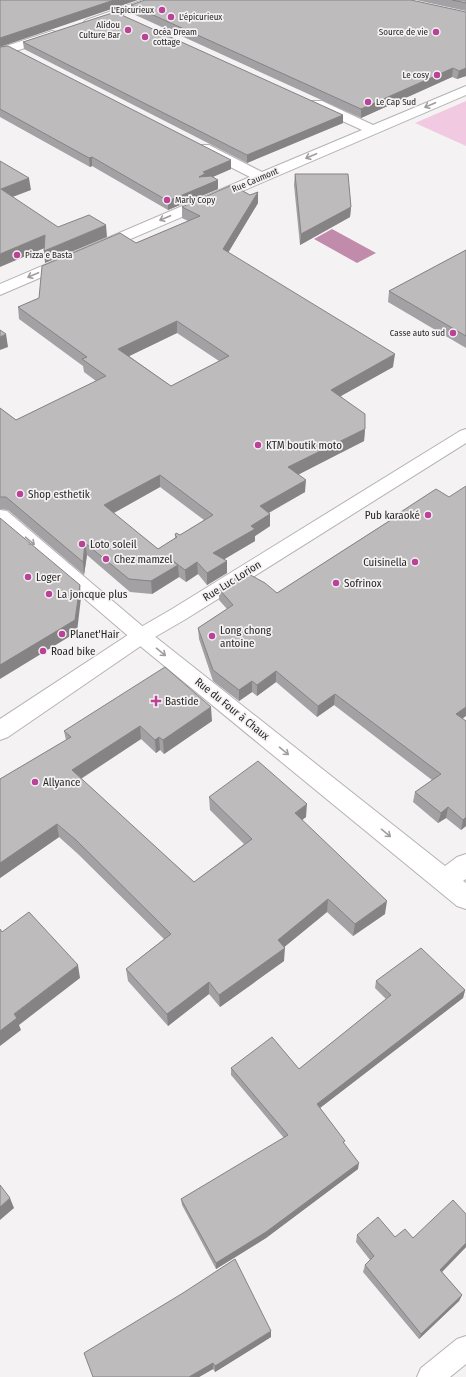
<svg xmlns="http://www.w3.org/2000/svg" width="466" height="1377" viewBox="0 0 466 1377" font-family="'Fira Sans Condensed',sans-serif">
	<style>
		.green { fill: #f1cae1 }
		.water { fill: #c18bac }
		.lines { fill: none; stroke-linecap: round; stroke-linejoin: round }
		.service-casing { stroke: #b5b2b4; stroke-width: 2 }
		.minor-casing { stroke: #b5b2b4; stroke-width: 2 }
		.tertiary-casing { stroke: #b5b2b4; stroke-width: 2 }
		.service { fill: #fff; fill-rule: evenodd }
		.minor { fill: #fff; fill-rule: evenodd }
		.tertiary { fill: #fff; fill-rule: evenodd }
		.wall { fill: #a3a1a3; fill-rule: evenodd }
		.shaded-wall { fill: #858384 }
		.building { fill: #bebbbd; stroke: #858384; fill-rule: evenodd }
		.oneway { stroke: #9f9e9e }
		.poi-dot { fill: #bb4397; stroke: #f5f2f3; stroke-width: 1.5 }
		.labels { text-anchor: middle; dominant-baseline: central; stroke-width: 3.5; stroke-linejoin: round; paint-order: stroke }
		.far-poi-label { font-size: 9px; fill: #292828; stroke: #f5f2f3; text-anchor: end }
		.far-street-label { font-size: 9px; fill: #292828; stroke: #f5f2f3 }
		.poi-label { font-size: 11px; fill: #292828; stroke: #f5f2f3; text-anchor: start }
		.street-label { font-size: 11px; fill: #292828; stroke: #f5f2f3 }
	</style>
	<rect width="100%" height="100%" fill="#f5f2f3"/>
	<path class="green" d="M466 101V146L415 123Z"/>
	<path class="water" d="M332 229 376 253 357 263 314 239Z"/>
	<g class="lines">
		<g class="service-casing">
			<path id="service" d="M466 1336V1364L450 1377H417L421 1368 457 1339Z"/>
		</g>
		<g class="minor-casing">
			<path id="minor" d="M143 0H160L158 2 94 24H86L84 22 86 20Z
				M52 31 56 32 58 35 56 38 0 56V48Z
				M466 86V95L0 295V284L250 177 199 151 197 148 199 145H209L262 172 362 130 312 107 311 104 312 101H322L373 125Z
				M0 510 7 511 148 631 445 866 457 857 466 854V879L463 881 466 883V909L457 906 134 641 0 526Z"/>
		</g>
		<g class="tertiary-casing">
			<path id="tertiary" d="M466 429V443L186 619 148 641 8 737 0 740V719L134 631 172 609 460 431Z"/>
		</g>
		<use href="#service" class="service"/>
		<use href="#minor" class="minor"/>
		<use href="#tertiary" class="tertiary"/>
	</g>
	<path class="wall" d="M411 0 466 76 457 79 452 77 361 118 131 13V5Z
		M416 0H466V11Z
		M23 42 343 115V123L247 163 24 49Z
		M0 47 231 169 212 177 218 189 168 210 92 166 90 167 0 117Z
		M295 174 351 207 350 217 300 245 294 185Z
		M258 192V203L228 253 393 367 341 396 365 429 364 441 298 474 305 492 269 513 270 526 255 536V541L224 559 227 561V573L207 585 198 574 186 582 179 577 152 594 130 592 87 555 84 575 8 510 0 509V408L16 420 96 381 84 372 83 366 19 319 18 307 39 298 136 243 188 221 182 218V207L250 195ZM177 333 219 361 171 386 129 356ZM160 487 204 520 180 535H175V538L158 549 113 513Z
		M466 250V348L388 302 389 291Z
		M436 489 463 719 466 721V826L461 830 446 818 438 823 413 802 415 792 432 780 334 705 317 717 276 682 257 696 252 692 239 701 213 681 199 639 198 628 227 609 219 600V589L277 593 392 519 393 517Z
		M212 721 164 754 160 750 156 753 141 739 81 779 194 882 244 844 210 810 209 797 306 817 302 820 385 914 353 936 327 912 284 947V961L220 1007 209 994 168 1026 128 981 126 969 164 939 78 854 59 837 0 878V779L66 740 64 731Z
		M376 981 465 990 463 998 320 1108 345 1145 358 1169 266 1238 216 1269 182 1205 181 1199 284 1138 231 1075V1068L299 1069 386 999 375 988Z
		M466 1214V1247L442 1272 462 1295 459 1301 419 1339 363 1272 365 1265 370 1260 356 1242 357 1235 413 1238Z
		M271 1337 215 1372 213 1369 199 1377H93Z"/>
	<path class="shaded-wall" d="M114 0H138L0 47V38Z
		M453 68 452 77 361 118V109Z
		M466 68V76L457 79 459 71Z
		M343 115V123L247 163V155Z
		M92 157V166L90 167 89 158Z
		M231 160V169L206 180 199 177 203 172Z
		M29 178 31 190 2 201 1 189Z
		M218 180V189L168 210V201Z
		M258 192V203L223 261V249Z
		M351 207 350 217 300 245 301 234Z
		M106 225 107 237 45 263 44 251Z
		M45 235 47 247 0 267V254Z
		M177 321V333L119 361 118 349Z
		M6 334 8 347 0 350V337Z
		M395 354 393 367 330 402 331 390Z
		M365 429 364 441 288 480V467Z
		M160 475V487L105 518 104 505Z
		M306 480 305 492 259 518 260 506Z
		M270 514V526L255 536V541L213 566V553L251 526Z
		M85 543 87 555 84 575 83 562Z
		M227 561V573L207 585V573Z
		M197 562 198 574 186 582 185 570Z
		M178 565 179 577 152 594 151 581Z
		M80 585 81 598 77 632 0 679V665Z
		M276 671V682L257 696V685Z
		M252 681V692L239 701V690Z
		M335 694 334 705 317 717 318 706Z
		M211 707 212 721 164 754 163 740Z
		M466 707V716L454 725 456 714Z
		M140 726 141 739 74 783 72 770Z
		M159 737 160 750 156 753 155 740Z
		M307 804 306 817 294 826 295 813Z
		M448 807 446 818 438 823 441 813Z
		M466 817V826L461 830 463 820Z
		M57 824 59 837 0 878V863Z
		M328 899 327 912 277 953 278 940Z
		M387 901 385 914 353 936 355 924Z
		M285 948 284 961 220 1007 219 995Z
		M78 965 80 978 19 1025 21 1030 0 1046V1031L14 1014Z
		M209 982V994L168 1026 167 1014Z
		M465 990 463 998 316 1111 317 1104Z
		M359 1163 358 1169 266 1238 216 1269V1263Z
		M10 1198 14 1208 0 1220V1207Z
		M466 1243V1247L438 1276 440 1270Z
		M462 1295 459 1301 419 1339 421 1334Z
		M271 1331V1337L215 1372V1366Z
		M213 1363V1369L199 1377H189Z"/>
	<path class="building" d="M0 0H114L0 38Z
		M145 0H411L466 12V68L459 71 453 68 361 109 131 5Z
		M452 0H466V3Z
		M115 12 343 115 247 155 23 42Z
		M8 46 231 160 203 172 206 173 199 177 211 176 218 180 168 201 92 157 89 158 0 109V47Z
		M0 161 29 178 1 189 58 227 89 215 106 225 44 251 45 235 0 254Z
		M295 174H348L351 207 301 234Z
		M232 185 250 195 258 192 223 249 395 354 331 390 365 414V429L288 467 306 480 260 506 270 514 251 526 255 529 213 553 227 561 207 573 197 562 185 570 173 561 178 565 151 581 129 579 85 543 83 562 6 497H0V408L16 420 106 376 82 359 87 357 18 307 39 298 42 266 120 233 136 243 200 216 182 207ZM177 321 229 356 171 386 118 349ZM160 475 213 515 180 535 176 533 175 535 177 537 158 549 104 505Z
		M466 250V336L389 291Z
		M0 330 6 334 0 337Z
		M466 486V707L456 714 466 721V817L463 820 448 807 441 813 415 792 441 774 335 694 318 706 276 671 257 685 252 681 239 690 213 670 198 628 233 605 219 589 245 572 265 583 277 593 394 518 393 517 436 489 449 497Z
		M0 518 80 585 75 620 0 665Z
		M165 667 211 707 163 740 159 737 155 740 140 726 72 770 194 882 252 839 209 797 258 761 307 804 295 813 387 901 355 924 328 899 278 940 285 948 219 995 209 982 167 1014 126 969 171 934 76 840 57 824 0 863V779L71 737 64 731Z
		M29 912 78 965 14 1014 17 1018 0 1031V929L2 932Z
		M421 948 465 990 317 1104 345 1141 343 1142 359 1163 266 1232 216 1263 181 1199 288 1135 231 1068 272 1037 299 1069 391 995 376 981Z
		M0 1185 10 1198 0 1207Z
		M453 1200 466 1214V1243L440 1270 462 1295 421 1334 365 1265 374 1256 357 1235 378 1217 395 1237 405 1229 413 1238Z
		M235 1259 271 1331 215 1366 213 1363 189 1377H93L84 1353 183 1293Z"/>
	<defs><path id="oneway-shaft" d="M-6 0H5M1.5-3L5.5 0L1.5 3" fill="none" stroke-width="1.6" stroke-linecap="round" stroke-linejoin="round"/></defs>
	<g class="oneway">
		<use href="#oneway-shaft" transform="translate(430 105) rotate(157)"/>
		<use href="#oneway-shaft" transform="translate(311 156) rotate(157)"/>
		<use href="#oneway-shaft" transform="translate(165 218) rotate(157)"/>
		<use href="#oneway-shaft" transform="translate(33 275) rotate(157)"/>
		<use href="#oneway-shaft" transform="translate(30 541) rotate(40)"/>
		<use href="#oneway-shaft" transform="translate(161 652) rotate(39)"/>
		<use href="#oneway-shaft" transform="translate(284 751) rotate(39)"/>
		<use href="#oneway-shaft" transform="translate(386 833) rotate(39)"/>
	</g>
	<g class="poi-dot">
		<circle cx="162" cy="10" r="4"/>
		<circle cx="171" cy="17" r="4"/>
		<circle cx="128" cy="30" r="4"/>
		<circle cx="436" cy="32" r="4"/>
		<circle cx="145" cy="37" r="4"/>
		<circle cx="437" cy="75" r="4"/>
		<circle cx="368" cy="102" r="4"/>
		<circle cx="167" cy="200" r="4"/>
		<circle cx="17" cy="255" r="4"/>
		<circle cx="453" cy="333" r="4"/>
		<circle cx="258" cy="445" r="4"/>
		<circle cx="20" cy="494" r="4"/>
		<circle cx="428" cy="515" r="4"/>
		<circle cx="82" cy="544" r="4"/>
		<circle cx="106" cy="559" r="4"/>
		<circle cx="415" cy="562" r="4"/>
		<circle cx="28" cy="577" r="4"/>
		<circle cx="336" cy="583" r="4"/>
		<circle cx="49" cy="594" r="4"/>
		<circle cx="62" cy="634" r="4"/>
		<circle cx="212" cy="636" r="4"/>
		<circle cx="43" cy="651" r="4"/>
		<path d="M154 695h4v4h4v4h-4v4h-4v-4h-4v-4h4z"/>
		<circle cx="35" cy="782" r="4"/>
	</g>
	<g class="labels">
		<g class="far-poi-label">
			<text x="154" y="10">L'Epicurieux</text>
			<text x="179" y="17" text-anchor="start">L'épicurieux</text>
			<text x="120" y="25">Alidou<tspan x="120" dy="10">Culture Bar</tspan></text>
			<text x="153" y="32" text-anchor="start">Océa Dream<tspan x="153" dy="10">cottage</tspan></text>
			<text x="428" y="32">Source de vie</text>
			<text x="429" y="75">Le cosy</text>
			<text x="376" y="102" text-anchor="start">Le Cap Sud</text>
			<text x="175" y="200" text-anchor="start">Marly Copy</text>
			<text x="25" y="255" text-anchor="start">Pizza e Basta</text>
			<text x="445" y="333">Casse auto sud</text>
		</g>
		<g class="far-street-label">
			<text transform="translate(255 180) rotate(-23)">Rue Caumont</text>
		</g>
		<g class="poi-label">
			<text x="266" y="445">KTM boutik moto</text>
			<text x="28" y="494">Shop esthetik</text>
			<text x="420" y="515" text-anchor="end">Pub karaoké</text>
			<text x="90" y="544">Loto soleil</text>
			<text x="114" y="559">Chez mamzel</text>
			<text x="407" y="562" text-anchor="end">Cuisinella</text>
			<text x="36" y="577">Loger</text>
			<text x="344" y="583">Sofrinox</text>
			<text x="57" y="594">La joncque plus</text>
			<text x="220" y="630">Long chong<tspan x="220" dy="13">antoine</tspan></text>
			<text x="70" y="634">Planet'Hair</text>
			<text x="51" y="651">Road bike</text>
			<text x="165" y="701">Bastide</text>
			<text x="43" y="782">Allyance</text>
		</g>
		<g class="street-label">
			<text transform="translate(232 581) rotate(-32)">Rue Luc Lorion</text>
			<text transform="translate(232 709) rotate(39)">Rue du Four à Chaux</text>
		</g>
	</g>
</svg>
